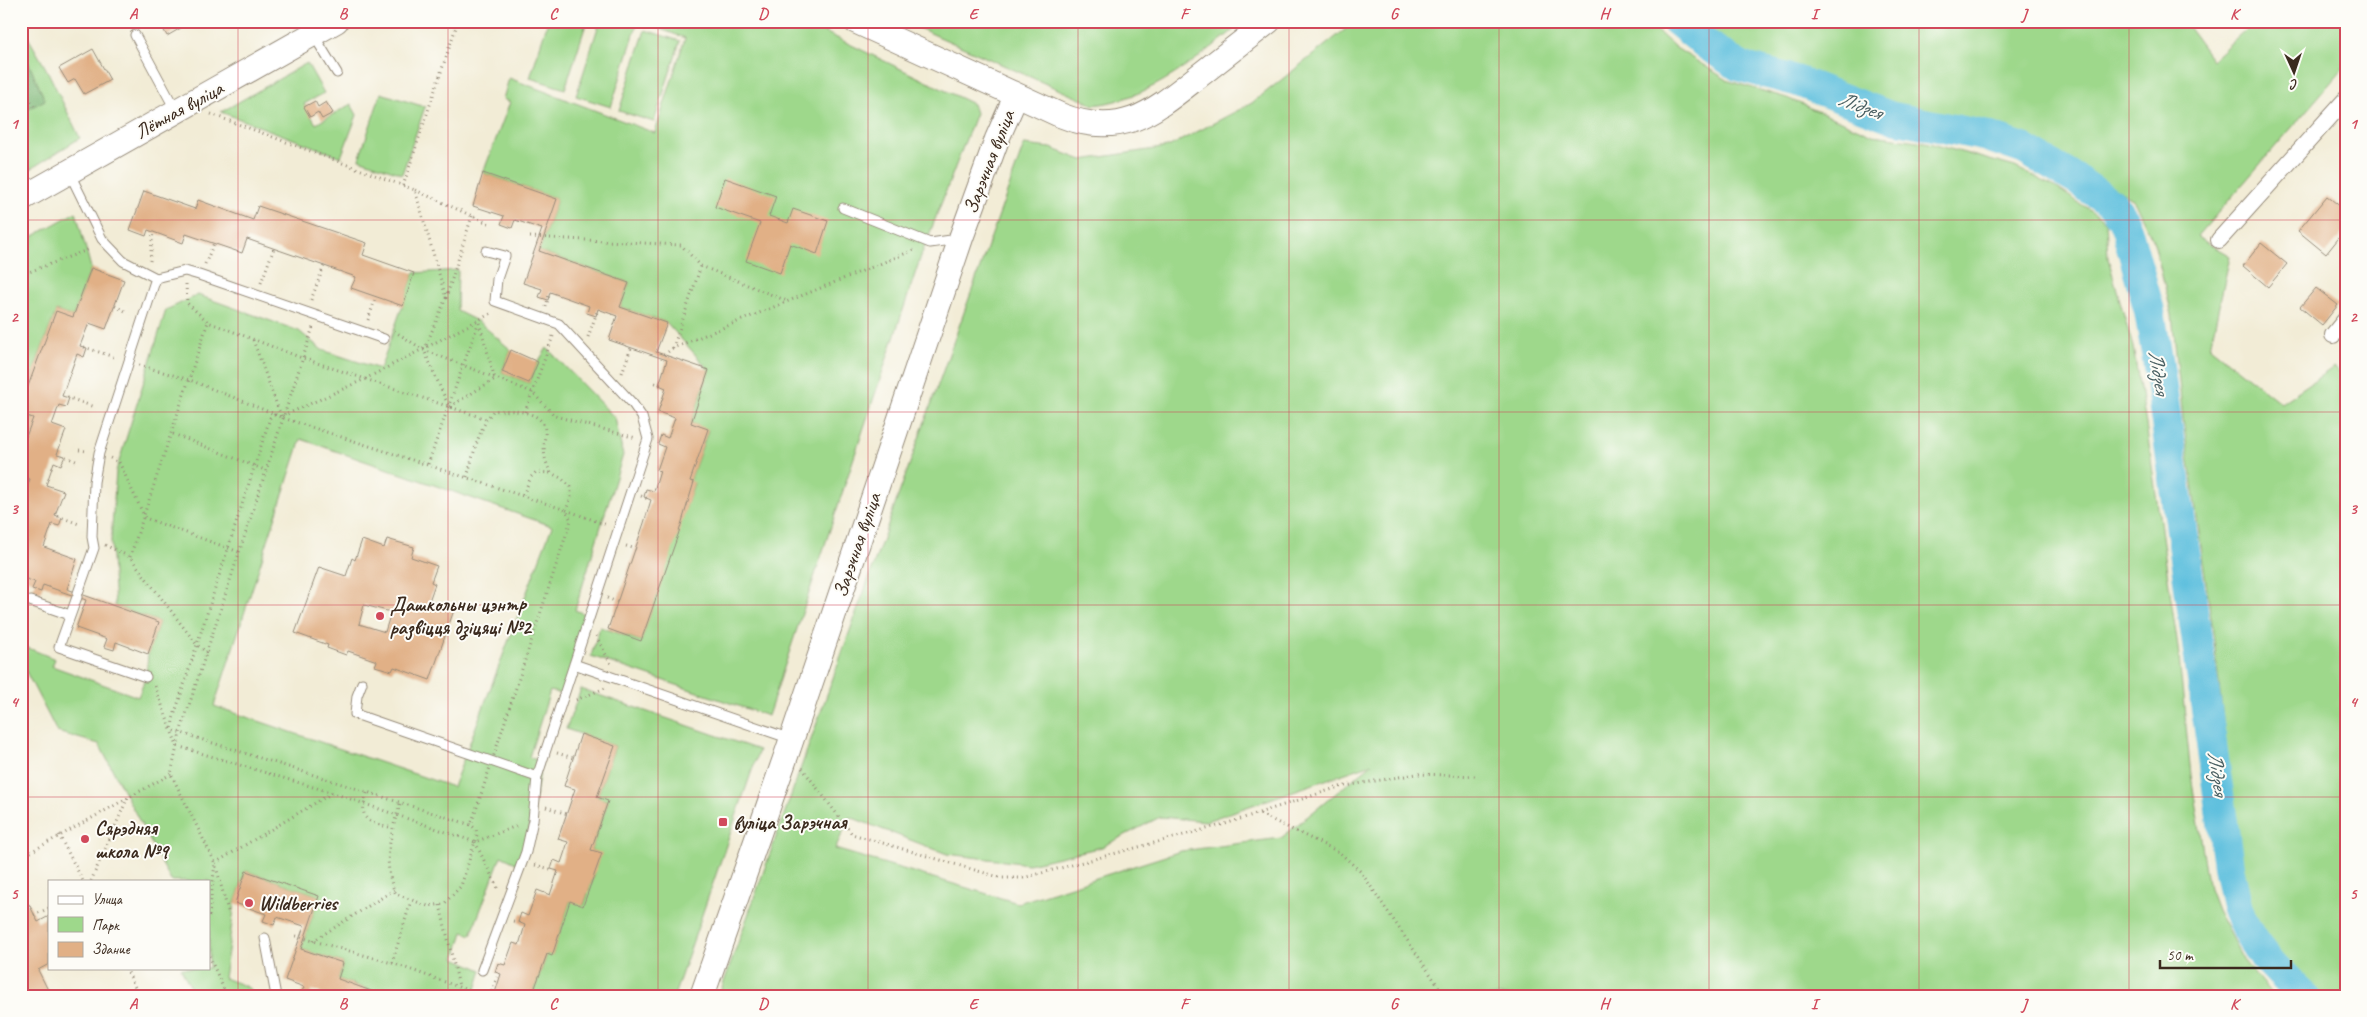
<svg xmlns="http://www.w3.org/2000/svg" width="2367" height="1017" viewBox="0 0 2367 1017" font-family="Caveat,sans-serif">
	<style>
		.green { fill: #9ed88b; stroke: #6c8154; fill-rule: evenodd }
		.forest { fill: #7eb877; stroke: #5c714a }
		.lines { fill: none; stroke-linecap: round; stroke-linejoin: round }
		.river { stroke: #5fc0de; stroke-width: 31 }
		.building { fill: #e1b086; fill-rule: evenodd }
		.lane-casing { stroke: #968b7a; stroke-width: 11 }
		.street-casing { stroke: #968b7a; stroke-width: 18 }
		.secondary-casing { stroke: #968b7a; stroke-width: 26 }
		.path { stroke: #968b7a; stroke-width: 3; stroke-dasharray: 1 4; stroke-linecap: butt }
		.lane { stroke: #fff; stroke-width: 9 }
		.street { stroke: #fff; stroke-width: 16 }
		.secondary { stroke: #fff; stroke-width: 24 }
		.grid { fill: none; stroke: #d1495b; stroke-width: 1; stroke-opacity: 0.55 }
		.poi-dot { fill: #d1495b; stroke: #fdfcf7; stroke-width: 2 }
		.labels { text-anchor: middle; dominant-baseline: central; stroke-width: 4; stroke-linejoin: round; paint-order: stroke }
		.street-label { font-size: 20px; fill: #3b2a1e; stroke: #fdfcf7 }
		.poi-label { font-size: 20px; font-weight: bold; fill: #3b2a1e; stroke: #fdfcf7; text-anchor: start }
		.water-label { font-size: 21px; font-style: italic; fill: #485e61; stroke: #fdfcf7 }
		.neatline { fill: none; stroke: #d1495b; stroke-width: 2 }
		.grid-label { font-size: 16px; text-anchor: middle; font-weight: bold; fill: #d1495b }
	</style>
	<rect width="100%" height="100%" fill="#fdfcf7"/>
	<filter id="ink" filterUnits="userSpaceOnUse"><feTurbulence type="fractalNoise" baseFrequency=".02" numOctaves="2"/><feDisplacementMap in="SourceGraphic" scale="10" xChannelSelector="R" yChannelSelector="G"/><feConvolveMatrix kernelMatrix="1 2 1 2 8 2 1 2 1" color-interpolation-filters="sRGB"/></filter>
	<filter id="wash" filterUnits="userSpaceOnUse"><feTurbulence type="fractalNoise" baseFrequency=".0096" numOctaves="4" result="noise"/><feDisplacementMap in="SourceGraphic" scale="20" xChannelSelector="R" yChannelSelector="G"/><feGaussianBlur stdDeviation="1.12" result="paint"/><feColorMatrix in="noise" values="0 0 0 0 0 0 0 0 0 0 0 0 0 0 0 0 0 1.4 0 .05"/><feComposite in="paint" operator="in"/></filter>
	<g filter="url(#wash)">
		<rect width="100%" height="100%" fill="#f2ecd6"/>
		<path class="green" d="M548 21H587L565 89 530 78Z
			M600 21H624L637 25 611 107 576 96Z
			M638 21H802L973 104 976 113 921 256 768 716 591 656 600 627 641 641 694 483 690 481 708 430 691 423 709 370 667 323 620 307 629 283 539 251 557 199 483 173 510 102 503 99 509 78 655 133 685 38Z
			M903 21H1245C1199 57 1154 98 1094 105Z
			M1356 21H1646L1676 48 1729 81 1787 98 1873 135 1925 142 2015 167 2057 188 2106 221 2108 258 2133 347 2146 424 2178 648 2191 775 2209 889 2217 910 2243 959 2273 996H719L1024 145 1051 148 1082 160 1168 147 1252 103ZM1372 764 1281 838 1181 851 1018 903 835 849 850 817 947 854 1029 864 1102 847 1160 817 1206 821Z
			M1688 21H2184L2212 60 2255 21H2346V65L2197 237 2230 256 2210 347 2281 403 2334 367 2346 377V996H2323L2306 984 2269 942 2247 901 2229 772 2214 640 2183 419 2172 315 2154 243 2134 200 2071 161 2049 156 2014 141 1837 96 1804 77 1742 58Z
			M21 25 48 72 80 138 21 175Z
			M645 30 680 41 654 122 619 111Z
			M307 63 324 93 304 104 316 124 351 104 357 115 341 157 221 112Z
			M381 93 425 107 402 174 359 159Z
			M76 212 91 268 73 317 56 311 21 405V243Z
			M458 270 457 311 479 322 511 350 502 372 529 383 538 362 547 348 615 418 623 455 575 610 590 616 564 695 550 691 529 757 542 762 522 866 501 856 471 935 463 932 455 958 482 970 474 996H386L338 979 343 963 301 949 319 896 246 871 235 903 224 978 248 987 254 996H195L181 968H209V881H171L99 744 57 732 21 662V645L55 659 52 666 138 697 146 677 148 654 159 622 115 606 111 541 116 471 166 310 198 295 299 331 322 350 380 369 414 273ZM301 439 552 526 453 787 214 706Z
			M21 414 33 418 21 450Z
			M581 689 759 750 674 996H532L547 954 552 955 570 901 584 905 601 854 591 850 608 801 597 797 615 746 566 729Z"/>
		<path class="forest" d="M21 46 45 100 21 113Z"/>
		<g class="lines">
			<path class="river" d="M1677 21 1707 45 1739 66 1797 81 1891 117 1986 136 2024 149 2080 182 2112 204 2122 217 2127 230 2149 309 2158 362 2229 869C2232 882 2234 895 2237 907 2248 945 2277 970 2304 996"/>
		</g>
		<g id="blocks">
			<path class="building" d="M159 21H193L167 36Z
				M93 49 110 80 84 94 75 79 68 83 59 68Z
				M315 101 318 107 326 102 333 113 322 119 318 112 310 117 304 107Z
				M483 173 557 199 539 251 629 283 620 307 667 323 656 352 709 370 691 423 708 429 690 481 694 482 678 535 641 641 608 629 644 523 651 500 644 497 646 489 654 491 660 471 657 470 665 447 658 444 661 435 668 438 675 418 658 412 666 388 659 385 667 360 609 340 617 316 598 309 596 316 587 313 589 306 550 292 548 300 539 297 542 289 523 283 542 229 515 220 512 228 501 224 504 216 473 206Z
				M725 178 776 196 769 216 788 223 793 209 828 221 817 254 790 244 780 273 746 261 760 223 715 207Z
				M144 191 195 209 198 200 253 220 258 206 367 243 363 255 414 273 403 306 351 288 356 277 247 239 242 253 186 234 183 243 148 230 146 236 130 230Z
				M2327 196 2346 211V229L2326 254 2298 231Z
				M2261 243 2287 264 2268 287 2243 266Z
				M91 268 124 280 106 329 89 323 80 346 87 348 84 357 77 354 62 396 69 398 66 407 59 405 52 425 66 430 57 454 65 456 61 465 54 462 46 485 64 491 55 515 62 518 59 526 52 524 44 547 77 559 67 589 159 622 148 654 116 642 114 650 104 647 107 639 76 628 86 600 43 585 41 592 32 589 35 582 21 577V558L27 541 21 539V504L30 479 21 476V450L33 418 21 414V405L56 311 73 317Z
				M2316 288 2338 305 2322 325 2300 307Z
				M511 350 538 362 529 383 502 372Z
				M387 539 414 547 411 557 437 566 431 582 435 584 429 601 454 610 430 680 394 667 392 671 375 666 377 661 348 651 346 655 327 648 328 645 295 633 319 567 346 576 352 558 355 560 362 540 384 548ZM364 605 391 612 385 632 359 624Z
				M581 734 615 746 597 797 608 801 591 850 602 853 583 906 570 901 552 956 547 954 532 996H494L501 974 495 972 498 963 505 965 513 943 519 945 525 925 518 922 521 913 528 916 537 890 550 895 558 871 551 869 554 860 561 863 568 842 558 839 575 789 564 786Z
				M246 871 319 896 301 949 343 963 338 979 385 996H329L312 990 310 996H307L301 994 304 987 285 980 304 926 277 917 274 925 263 921 266 914 235 903Z
				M29 904 38 922 49 916V964L38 970 51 996H21V908Z"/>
		</g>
	</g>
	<g filter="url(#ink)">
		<use href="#blocks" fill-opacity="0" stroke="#968b7a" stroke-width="1"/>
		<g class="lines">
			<g class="lane-casing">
				<path id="lane" d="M313 34 337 73
					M135 35 176 111
					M69 172 102 239 123 261 156 278 185 271 199 275 384 339
					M843 208 930 243 958 239
					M78 593 94 548 92 537 94 482 99 453 156 278
					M77 597 59 647 146 677
					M30 601 70 615
					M574 664 791 739
					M362 683 357 696 355 714 537 777
					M265 938 276 996
					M482 970 526 852 533 820 537 777 648 439 642 417 633 404 559 324 495 301 497 279 505 256 486 251"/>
			</g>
			<g class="street-casing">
				<path id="street" d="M2219 240 2346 99
					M2333 335 2346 319"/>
			</g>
			<g class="secondary-casing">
				<path id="secondary" d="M855 21 1060 115C1122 140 1153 112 1200 75 1223 57 1246 39 1269 21
					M21 199 336 21
					M702 996 788 750 961 238 997 139 1016 96"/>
			</g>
			<path class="path" d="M21 84 34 106
				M211 114 415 190 446 298 424 350 449 407 495 379 479 322
				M403 186 458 21
				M415 190 492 225
				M530 237 681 245 701 266 787 301
				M150 261 153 232
				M205 264 214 243
				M21 275 90 249
				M261 283 274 248
				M186 284 187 303 208 322 302 358 486 419
				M446 298 472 216
				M311 300 324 266
				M115 306 127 312
				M546 307 549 295
				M368 320 376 297
				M394 331 424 350 532 392 555 416 636 438
				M588 337 597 312
				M253 340 281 416
				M84 347 117 358
				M673 348 701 266
				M664 355 673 348 914 250
				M139 365 190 380 277 415
				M622 373 631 348
				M655 383 663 386
				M67 397 94 407
				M525 412 553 336
				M274 415 566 510 571 520 471 825 172 730 173 719 270 418Z
				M283 416 365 379 492 313
				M173 434 265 470
				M79 450 87 451
				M61 455 76 461
				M110 458 119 462 145 518 239 552
				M428 464 478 324
				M467 477C474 454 478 429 493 411 511 410 548 409 545 436 543 451 544 460 551 473L561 478 571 487V498L566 510 607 525
				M523 495 531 477 536 472 550 473
				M641 496 648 499
				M58 516 79 524
				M105 545 130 557 197 645 208 653
				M626 546 636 549
				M130 557 208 322
				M607 598 617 602
				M596 636 611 664
				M155 686 177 746 333 793 475 842 519 825
				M576 700 605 688
				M557 753 573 758
				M802 768 852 834 1002 878H1023L1225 824 1339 787 1417 774 1476 776
				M367 793C358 821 367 822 393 828
				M400 804C391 834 381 864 396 894L428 906 444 904 461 886 477 835 476 829 471 825
				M546 807 567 814
				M1260 814 1339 852 1361 872 1445 996
				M59 835 83 881
				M475 842 499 891
				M21 853 27 854 171 774
				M535 865 554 870
				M91 881 128 797
				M440 905 459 986
				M228 911 215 863 332 793
				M34 915 49 908
				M209 916 215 863 171 774 180 733 313 327
				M513 921 522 923
				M296 936 392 963 484 996
				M313 941 394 890
				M209 956 227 996
				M392 963 411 901
				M126 968 139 996
				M310 996 311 994
				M490 996 497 977"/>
			<use href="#lane" class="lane"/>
			<use href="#street" class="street"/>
			<use href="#secondary" class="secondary"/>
		</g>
	</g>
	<path class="grid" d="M238 21V996M448 21V996M658 21V996M868 21V996M1078 21V996M1289 21V996M1499 21V996M1709 21V996M1919 21V996M2129 21V996M21 220H2346M21 412H2346M21 605H2346M21 797H2346"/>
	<g class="poi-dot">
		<circle cx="380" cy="616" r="5"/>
		<rect x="718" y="817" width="10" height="10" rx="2.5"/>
		<circle cx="85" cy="839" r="5"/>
		<circle cx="249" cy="903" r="5"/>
	</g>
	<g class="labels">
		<g class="street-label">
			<text transform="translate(179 110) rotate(-29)">Лётная вуліца</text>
			<text transform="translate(989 162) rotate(-69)">Зарэчная вуліца</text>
			<text transform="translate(857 545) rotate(-71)">Зарэчная вуліца</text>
		</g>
		<g class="poi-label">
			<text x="390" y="604">Дашкольны цэнтр<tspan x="390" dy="23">развіцця дзіцяці №2</tspan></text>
			<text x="733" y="822">вуліца Зарэчная</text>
			<text x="95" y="828">Сярэдняя<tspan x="95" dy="23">школа №9</tspan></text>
			<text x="259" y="903">Wildberries</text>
		</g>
		<g class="water-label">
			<text transform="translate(1860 105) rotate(21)">Лідзея</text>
			<text transform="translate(2159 372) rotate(81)">Лідзея</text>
			<text transform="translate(2218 773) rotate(82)">Лідзея</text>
		</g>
	</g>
	<rect width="2367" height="1017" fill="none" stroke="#fdfcf7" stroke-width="55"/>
	<rect x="48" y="880" width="162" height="90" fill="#fdfcf7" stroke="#afa8a0"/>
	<rect x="58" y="896" width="25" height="8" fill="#ffffff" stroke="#afa8a0"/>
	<text x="92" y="904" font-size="15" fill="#3b2a1e">Улица</text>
	<rect x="58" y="917" width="25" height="15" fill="#9ed88b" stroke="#afa8a0"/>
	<text x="92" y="930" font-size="15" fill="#3b2a1e">Парк</text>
	<rect x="58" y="942" width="25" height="15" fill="#e1b086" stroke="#afa8a0"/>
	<text x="92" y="954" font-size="15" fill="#3b2a1e">Здание</text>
	<g transform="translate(2294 72) rotate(177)" stroke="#fdfcf7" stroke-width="4" paint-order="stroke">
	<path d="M0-4L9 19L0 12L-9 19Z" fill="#3b2a1e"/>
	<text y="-8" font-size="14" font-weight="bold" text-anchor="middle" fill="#3b2a1e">С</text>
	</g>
	<path d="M2160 960v8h131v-8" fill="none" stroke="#3b2a1e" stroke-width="2.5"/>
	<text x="2167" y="960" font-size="15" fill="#3b2a1e" stroke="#fdfcf7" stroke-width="4" paint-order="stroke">50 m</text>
	<rect x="28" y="28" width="2312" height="962" class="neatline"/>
	<g class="grid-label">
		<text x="133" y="19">A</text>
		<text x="343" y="19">B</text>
		<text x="553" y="19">C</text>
		<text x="763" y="19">D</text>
		<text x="973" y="19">E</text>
		<text x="1184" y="19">F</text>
		<text x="1394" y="19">G</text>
		<text x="1604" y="19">H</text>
		<text x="1814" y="19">I</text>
		<text x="2024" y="19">J</text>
		<text x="2234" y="19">K</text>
		<text x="14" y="129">1</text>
		<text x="2353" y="129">1</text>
		<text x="14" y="322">2</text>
		<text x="2353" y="322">2</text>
		<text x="14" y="514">3</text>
		<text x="2353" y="514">3</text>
		<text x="14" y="707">4</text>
		<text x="2353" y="707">4</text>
		<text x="14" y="899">5</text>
		<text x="2353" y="899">5</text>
		<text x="133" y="1009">A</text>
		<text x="343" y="1009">B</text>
		<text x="553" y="1009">C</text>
		<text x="763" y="1009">D</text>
		<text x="973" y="1009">E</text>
		<text x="1184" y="1009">F</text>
		<text x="1394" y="1009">G</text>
		<text x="1604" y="1009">H</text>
		<text x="1814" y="1009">I</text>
		<text x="2024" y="1009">J</text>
		<text x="2234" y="1009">K</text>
	</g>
</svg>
